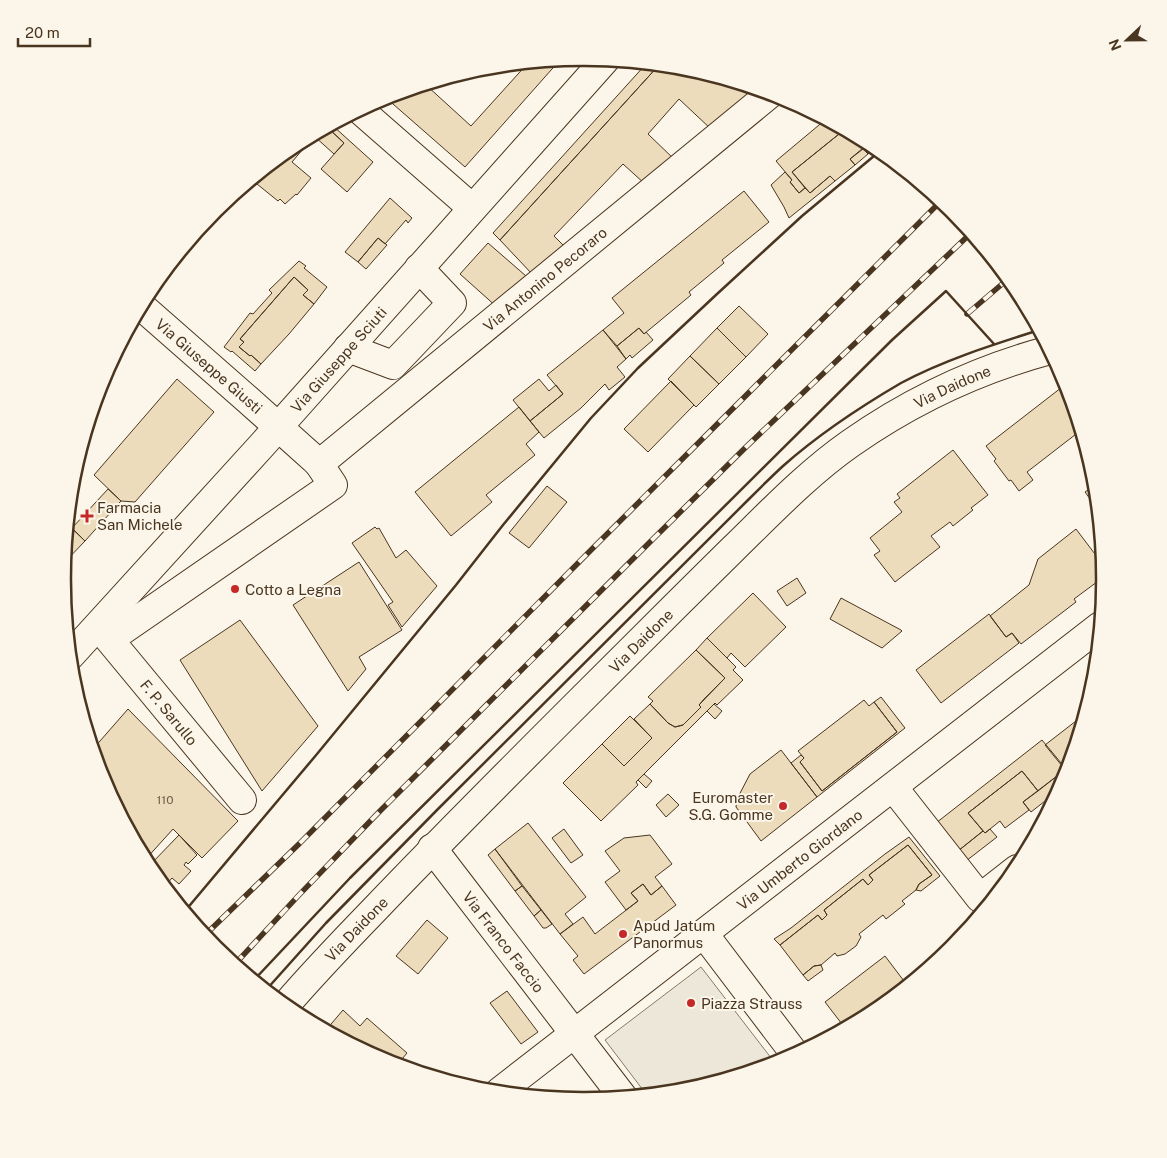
<svg xmlns="http://www.w3.org/2000/svg" width="1167" height="1158" viewBox="0 0 1167 1158" font-family="'Public Sans',sans-serif">
	<style>
		.parking { fill: #ede7d9; stroke: #887966 }
		.building { fill: #ecdcbc; stroke: #4a3520 }
		.lines { fill: none; stroke-linecap: round; stroke-linejoin: round }
		.minor-casing { stroke: #4a3520; stroke-width: 30 }
		.minor { stroke: #fbf6e9; stroke-width: 28 }
		.rail-casing { stroke: #4a3520; stroke-width: 5.5 }
		.rail { stroke: #fbf6e9; stroke-width: 4; stroke-dasharray: 11; stroke-linecap: butt }
		.wall { stroke: #4a3520; stroke-width: 2.5 }
		.poi-dot { fill: #c62828; stroke: #fbf6e9; stroke-width: 2 }
		.labels { text-anchor: middle; dominant-baseline: central; stroke-width: 4; stroke-linejoin: round; paint-order: stroke }
		.number-label { font-size: 12px; fill: #725f47 }
		.street-label { font-size: 15px; fill: #4a3520; stroke: #fbf6e9 }
		.poi-label { font-size: 15px; fill: #4a3520; stroke: #fbf6e9; text-anchor: start }
		.rim { fill: none; stroke: #4a3520; stroke-width: 2.5 }
	</style>
	<rect width="100%" height="100%" fill="#fbf6e9"/>
	<path class="parking" d="M701 967 775 1063 685 1091 646 1094 605 1040Z"/>
	<path class="building" d="M560 60 465 167 385 97 426 85 471 126 528 63Z
		M646 64 659 65 500 240 493 233Z
		M659 65 686 68 736 83 751 97 712 130 679 99 648 134 675 160 645 184 623 164 554 236 567 249 533 275 500 240Z
		M736 83 755 89 749 95Z
		M825 120 844 130 792 172 805 188 799 193 790 182 792 180 776 161Z
		M332 125 373 162 347 192 321 169 344 143 327 127Z
		M327 127 344 143 334 154 314 136 292 162 311 178 297 195 296 194 285 204 280 199 278 201 257 184 271 164 294 145 296 146 301 142Z
		M844 130 869 143 850 159 855 165 835 181 830 176 810 193 792 172Z
		M869 143 876 147 868 154 863 149Z
		M863 149 868 154 855 165 850 159Z
		M785 172 792 180 790 182 799 193 805 188 810 193 830 176 835 181 789 218 784 207 771 185Z
		M744 191 769 222 722 260 724 263 689 292 691 295 644 334 639 328 617 346 603 330 624 313 612 298Z
		M390 198 412 218 408 223 406 220 385 244 378 238 358 262 345 252Z
		M378 238 387 245 366 269 358 262Z
		M488 243 526 276 498 308 460 274Z
		M299 261 306 266 304 268 327 287 314 304 303 295 308 290 294 277 240 339 244 342 239 347 250 356 251 355 261 364 255 371 232 351 231 352 224 347 250 313 253 314 272 293 269 290Z
		M294 277 308 290 303 295 314 304 289 334 261 364 251 355 250 356 239 347 244 342 240 339Z
		M739 306 768 334 746 357 717 328Z
		M639 328 644 334 646 332 653 340 632 358 630 355 626 359 617 346Z
		M717 328 746 357 719 384 690 356Z
		M603 330 626 359 617 367 625 377 609 390 605 384 581 408 544 438 530 421 563 394 547 375Z
		M690 356 719 384 696 407 668 379Z
		M177 379 214 412 135 502 121 501 94 475Z
		M539 379 549 391 556 385 563 394 530 421 513 400Z
		M671 381 694 405 648 452 624 429Z
		M1066 384 1082 433 1080 431 1027 472 1033 480 1019 491 1011 480 1009 481 994 461 996 459 986 446Z
		M519 407 539 432 526 444 535 455 486 495 492 502 451 536 415 492Z
		M953 450 988 495 971 508 973 510 953 526 950 522 931 536 940 547 895 582 874 555 880 551 870 538 902 512 894 502 900 498 897 494Z
		M1096 484 1098 510 1085 492Z
		M547 486 567 502 529 548 509 533Z
		M108 489 121 501 85 541 72 528Z
		M67 524 85 541 63 564Z
		M375 527 377 529 379 528 396 558 406 550 437 586 402 627 388 605 393 602 352 543Z
		M1076 529 1104 566 1105 576 1074 599 1076 602 1021 644 1012 633 1006 637 990 616 1029 585 1038 559Z
		M359 562 402 630 359 657 366 669 348 691 293 605Z
		M797 578 806 593 787 606 777 591Z
		M753 593 786 627 745 667 731 653 727 658 707 638Z
		M841 598 901 630 902 631 882 648 830 619Z
		M989 614 1006 637 1012 633 1019 643 941 703 916 670Z
		M240 620 318 726 262 791 180 660Z
		M707 638 736 667 733 670 743 680 717 705 715 703 636 782 638 785 601 821 563 783 602 744 624 766 652 738 634 719 650 704 668 723 675 727 683 725 701 707 699 705 725 678 696 650Z
		M696 650 725 678 704 699 699 705 701 707 683 725 675 727 668 723 650 704 653 701 648 697Z
		M881 697 905 728 817 797 791 763 801 755 804 758 800 762 822 791 897 732 874 702Z
		M864 700 869 706 874 702 897 732 822 791 800 762 804 758 798 751Z
		M714 704 722 711 715 719 707 711Z
		M128 709 238 821 202 858 173 829 145 860 102 778 93 749Z
		M1085 714 1077 741 1073 744 1075 746 1067 772 1045 745Z
		M630 716 652 738 624 766 602 744Z
		M1042 740 1066 769 1038 791 1022 771 968 813 983 831 958 851 936 823Z
		M781 750 817 797 761 841 736 807 737 799 750 774Z
		M1066 769 1067 772 1065 779 1059 790 1031 812 1023 802Z
		M1022 771 1038 791 1023 802 1029 810 1005 828 1000 821 985 833 968 813Z
		M644 774 652 781 646 788 638 780Z
		M668 794 679 805 666 817 656 805Z
		M528 823 586 897 565 914 573 924 560 934 495 849Z
		M564 829 583 855 571 863 552 838Z
		M990 829 997 837 966 861 958 851 983 831 985 833Z
		M179 835 197 855 188 864 186 862 184 865 191 871 179 884 172 878 166 885 156 876 149 866Z
		M650 835 672 864 655 877 662 886 651 895 643 884 631 893 638 901 626 910 605 882 620 871 605 851 624 838Z
		M909 837 940 876 921 891 916 890 919 884 932 875 908 845 869 875 873 880 868 885 863 879 824 910 827 915 822 920 818 915 780 945 774 939 791 928 885 854Z
		M908 845 932 875 919 884 916 890 902 901 905 904 886 919 883 915 859 934 861 937 856 946 845 954 837 956 835 953 821 965 814 966 803 975 780 945 818 915 822 920 827 915 824 910 863 879 868 885 873 880 869 875Z
		M495 849 522 886 515 891 488 855Z
		M643 884 651 895 662 886 676 905 584 974 573 960 578 956 560 934 583 917 595 934 638 901 631 893Z
		M522 886 541 910 534 916 515 891Z
		M541 910 552 924 546 928H543L534 916Z
		M427 920 448 938 418 974 396 956Z
		M885 956 907 985 873 1013 845 1028 825 1002Z
		M821 965 823 970 808 981 803 975 814 966Z
		M507 991 538 1032 521 1044 490 1003Z
		M343 1010 360 1026 367 1018 407 1053 397 1065 384 1061 326 1030Z"/>
	<g class="lines">
		<g class="minor-casing">
			<g id="minor">
				<path d="M360 110 472 208"/>
				<path d="M348 348 393 365 452 303 419 268"/>
				<path id="s1" d="M319 464 771 93"/>
				<path id="s2" d="M98 626 242 800"/>
				<path d="M110 639 333 485 319 464 314 459 247 399 141 306"/>
				<path id="s3" d="M70 656 263 444 605 60"/>
				<path d="M893 787 980 898 1017 869"/>
				<path id="s4" d="M432 848 623 1097"/>
				<path d="M704 934 795 1054"/>
				<path id="s5" d="M285 1006C314 972 345 940 376 908 437 844 500 781 563 718 619 662 676 605 733 549 771 512 808 473 851 443 911 401 979 369 1050 350"/>
				<path id="s6" d="M499 1092 1100 626"/>
			</g>
		</g>
		<use href="#minor" class="minor"/>
		<g class="rail-casing">
			<path id="rail" d="M967 314 1008 279
				M205 935 300 843 592 549 941 201
				M235 964 299 895 380 811 651 541 746 447 971 233"/>
		</g>
		<use href="#rail" class="rail"/>
		<path class="wall" d="M185 911 317 754 456 585 503 525 591 418 638 368 717 294 802 216 880 151
			M254 980 350 878 892 340 946 291 994 344
			M266 990 326 923 437 810 748 500C759 489 771 477 783 466 819 434 860 407 901 383 944 360 992 345 1039 330"/>
	</g>
	<g class="poi-dot">
		<path d="M84.5 508.5h5v5h5v5h-5v5h-5v-5h-5v-5h5z"/>
		<circle cx="235" cy="589" r="5"/>
		<circle cx="783" cy="806" r="5"/>
		<circle cx="623" cy="934" r="5"/>
		<circle cx="691" cy="1003" r="5"/>
	</g>
	<g class="labels">
		<g class="number-label">
			<text x="165" y="800">110</text>
		</g>
		<g class="street-label">
			<text stroke="none"><textPath href="#s1" startOffset="292">Via Antonino Pecoraro</textPath></text>
			<text stroke="none"><textPath href="#s3" startOffset="400">Via Giuseppe Sciuti</textPath></text>
			<text transform="translate(209 366) rotate(41)">Via Giuseppe Giusti</text>
			<text stroke="none"><textPath href="#s5" startOffset="915">Via Daidone</textPath></text>
			<text stroke="none"><textPath href="#s5" startOffset="510">Via Daidone</textPath></text>
			<text stroke="none"><textPath href="#s2" startOffset="112">F. P. Sarullo</textPath></text>
			<text stroke="none"><textPath href="#s6" startOffset="380">Via Umberto Giordano</textPath></text>
			<text stroke="none"><textPath href="#s5" startOffset="105">Via Daidone</textPath></text>
			<text stroke="none"><textPath href="#s4" startOffset="118">Via Franco Faccio</textPath></text>
		</g>
		<g class="poi-label">
			<text x="97" y="507">Farmacia<tspan x="97" dy="17">San Michele</tspan></text>
			<text x="245" y="589">Cotto a Legna</text>
			<text x="773" y="797" text-anchor="end">Euromaster<tspan x="773" dy="17">S.G. Gomme</tspan></text>
			<text x="633" y="925">Apud Jatum<tspan x="633" dy="17">Panormus</tspan></text>
			<text x="701" y="1003">Piazza Strauss</text>
		</g>
	</g>
	<path d="M0 0H1167V1158H0ZM583 66H584A512 512 0 0 1 1096 578V580A512 512 0 0 1 584 1092H583A512 512 0 0 1 71 580V578A512 512 0 0 1 583 66Z" fill="#fbf6e9" fill-rule="evenodd"/>
	<path class="rim" d="M583 66H584A512 512 0 0 1 1096 578V580A512 512 0 0 1 584 1092H583A512 512 0 0 1 71 580V578A512 512 0 0 1 583 66Z"/>
	<g transform="translate(1127 40) rotate(248)" stroke="#fbf6e9" stroke-width="4" paint-order="stroke">
	<path d="M0-4L9 19L0 12L-9 19Z" fill="#4a3520"/>
	<text y="-8" font-size="14" font-weight="bold" text-anchor="middle" fill="#4a3520">N</text>
	</g>
	<path d="M18 38v8h72v-8" fill="none" stroke="#4a3520" stroke-width="2.5"/>
	<text x="25" y="38" font-size="15" fill="#4a3520" stroke="#fbf6e9" stroke-width="4" paint-order="stroke">20 m</text>
</svg>
